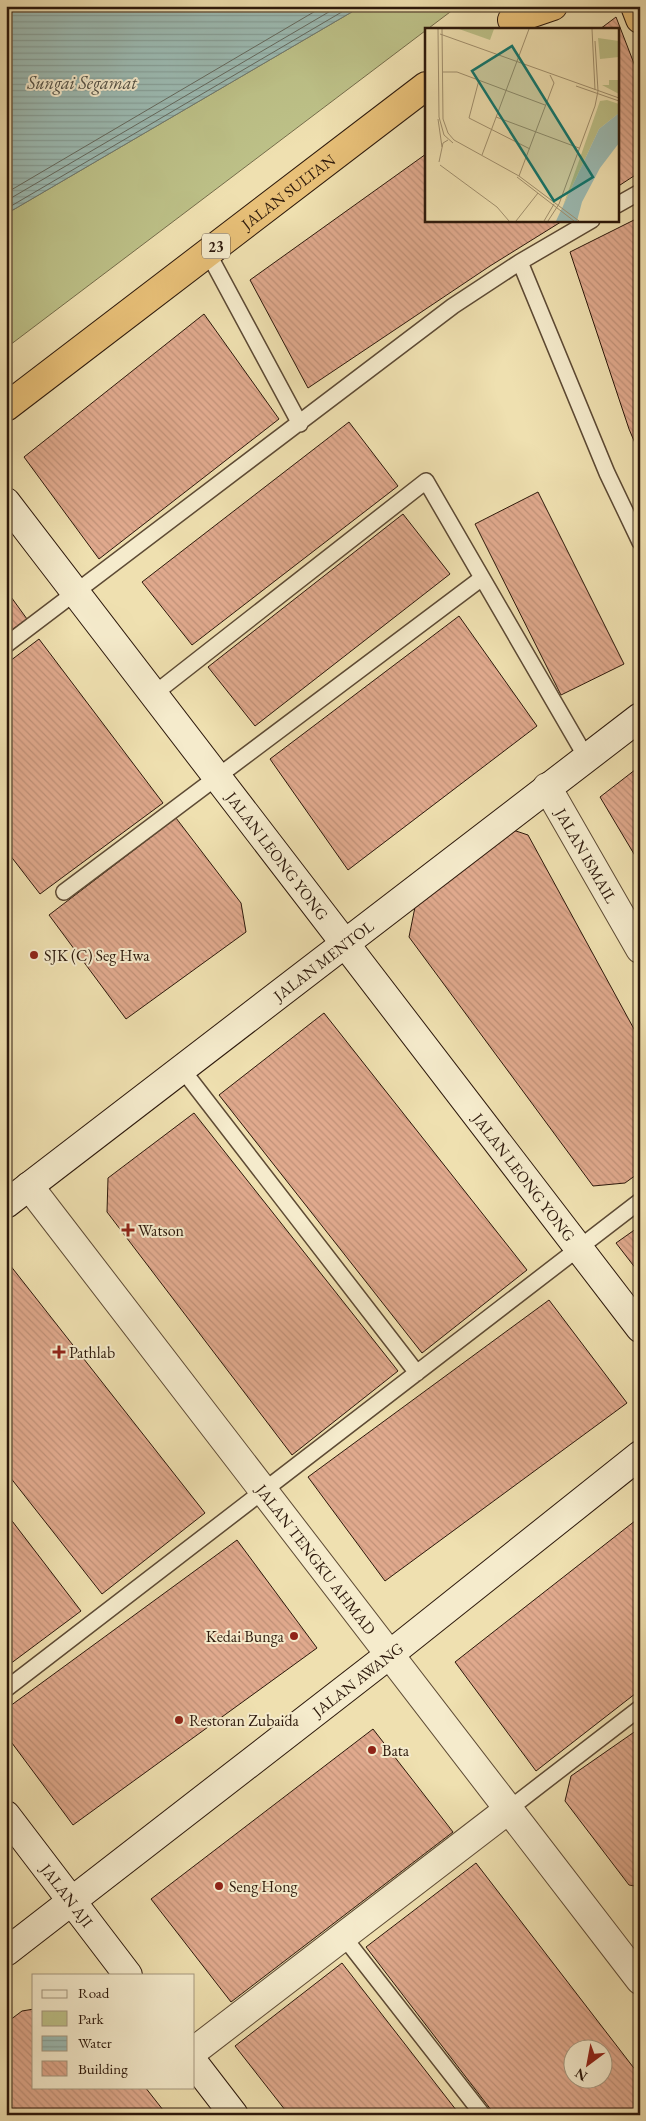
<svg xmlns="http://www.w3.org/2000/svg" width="646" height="2121" viewBox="0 0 646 2121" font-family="'EB Garamond',serif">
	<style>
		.green { fill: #bdc188; stroke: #746c4a }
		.water { fill: url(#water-rules); stroke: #6f7a70 }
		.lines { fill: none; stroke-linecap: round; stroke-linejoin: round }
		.shore { stroke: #646a5f; stroke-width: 1 }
		.building { fill: url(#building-back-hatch); stroke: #2c180b; fill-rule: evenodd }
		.lane-casing { stroke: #5d4a34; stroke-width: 18 }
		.street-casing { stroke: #5d4a34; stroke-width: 30 }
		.secondary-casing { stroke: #2c180b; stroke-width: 30 }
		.highway-casing { stroke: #2c180b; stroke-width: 30 }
		.lane { stroke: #f5ebcc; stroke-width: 15 }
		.street { stroke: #f5ebcc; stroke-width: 28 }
		.secondary { stroke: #f5ebcc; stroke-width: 28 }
		.highway { stroke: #e8c078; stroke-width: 28 }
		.poi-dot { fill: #8f2418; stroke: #f5ebcc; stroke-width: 2 }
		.labels { text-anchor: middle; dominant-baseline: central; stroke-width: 4; stroke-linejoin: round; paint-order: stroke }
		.shield { fill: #f5ebcc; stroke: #685745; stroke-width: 1 }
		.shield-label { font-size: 15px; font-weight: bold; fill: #2c180b }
		.street-label { font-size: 16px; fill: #2c180b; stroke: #f5ebcc }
		.poi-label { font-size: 16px; fill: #2c180b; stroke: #f5ebcc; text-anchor: start }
		.water-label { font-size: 18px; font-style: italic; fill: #535146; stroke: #f5ebcc }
		.inset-road { fill: none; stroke: #a1906e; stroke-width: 1 }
		.view { fill: #0f766e; fill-opacity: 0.15; stroke: #0f766e; stroke-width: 2.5 }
		.inset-edge { fill: none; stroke: #2c180b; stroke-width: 2.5 }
	</style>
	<defs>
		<pattern id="water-rules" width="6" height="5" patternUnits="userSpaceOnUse" patternTransform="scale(1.25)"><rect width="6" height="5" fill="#9cbbb3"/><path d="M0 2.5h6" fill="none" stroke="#87a099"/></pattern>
		<pattern id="building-back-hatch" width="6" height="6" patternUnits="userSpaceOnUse" patternTransform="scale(1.25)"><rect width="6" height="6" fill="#e0a98d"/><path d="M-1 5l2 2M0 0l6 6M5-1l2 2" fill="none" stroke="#c09178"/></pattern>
	</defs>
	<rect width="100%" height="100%" fill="#efe0b0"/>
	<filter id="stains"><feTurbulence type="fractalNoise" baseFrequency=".004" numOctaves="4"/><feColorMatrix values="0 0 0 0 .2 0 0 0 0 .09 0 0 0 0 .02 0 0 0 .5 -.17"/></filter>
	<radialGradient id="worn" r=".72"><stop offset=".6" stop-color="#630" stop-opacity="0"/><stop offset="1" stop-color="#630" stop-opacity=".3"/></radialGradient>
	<path class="green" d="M362 6H458L6 348V214Z"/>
	<path class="water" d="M6 6H362L6 214Z"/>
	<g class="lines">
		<path class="shore" d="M6 193 324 6
			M6 201 339 6
			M6 209 352 6"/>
	</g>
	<path class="building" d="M616 17 640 79V172L617 187V29H600Z
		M426 154V220H564L490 266 308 388 250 280Z
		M640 217V455L629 429 570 252Z
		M204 314 279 419 99 559 24 457Z
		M349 422 398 486 192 645 142 582Z
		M538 492 624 664 561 695 475 524Z
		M403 514 450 574 255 726 208 667Z
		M6 590 27 619 6 634Z
		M459 616 537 726 348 870 270 759Z
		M39 639 163 803 40 894 6 850V664Z
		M640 766V864L600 797Z
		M176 818 241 903 246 932 126 1019 49 915Z
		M510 829 528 835 640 1040V1172L625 1183 593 1186 409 937 415 907Z
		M324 1013 527 1270 422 1353 219 1095Z
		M194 1113 398 1371 292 1455 107 1212 108 1178Z
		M640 1226V1274L616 1243Z
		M6 1260 205 1513 102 1594 6 1472Z
		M549 1300 627 1403 385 1581 308 1477Z
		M6 1513 81 1611 6 1667Z
		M640 1517V1690L536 1771 455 1662Z
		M237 1540 317 1648 73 1825 6 1735V1709Z
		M640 1728V1887L629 1885 565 1801 571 1776Z
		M373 1729 453 1832 231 2002 151 1899Z
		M476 1863 640 2076V2109L633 2115H495L366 1947ZM574 2048H604V2078H574Z
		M342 1963 460 2115H289L235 2046Z
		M34 2009V2087H145L167 2115H6V2023L22 2011Z"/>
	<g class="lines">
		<g class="lane-casing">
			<path id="lane" d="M617 205 640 192
				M208 253 300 424
				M520 262 607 473 640 542
				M6 645 453 306 520 262 592 220
				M154 694 426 481 586 757
				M64 892 482 578
				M182 1069 417 1373
				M6 1689 640 1201
				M509 1809 640 1708
				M343 1936 483 2115"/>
		</g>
		<g class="street-casing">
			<g id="street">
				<path id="s1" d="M547 787 640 949"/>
				<path id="s2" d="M29 1186 640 1980"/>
				<path d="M194 2051 509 1809"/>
			</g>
		</g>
		<g class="secondary-casing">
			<g id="secondary">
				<path id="s3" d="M6 502 640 1328"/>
				<path id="s4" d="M6 1204 640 717"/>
				<path id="s5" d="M6 1815 128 1975"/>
				<path id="s6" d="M6 1952 389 1655 640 1455"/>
				<path d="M194 2063 234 2115"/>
			</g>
		</g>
		<g class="highway-casing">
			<g id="highway">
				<path d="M635 6 640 19"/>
				<path d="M512 20 553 6"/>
				<path id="s7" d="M6 407 426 86"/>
			</g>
		</g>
		<use href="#lane" class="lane"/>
		<use href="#street" class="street"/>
		<use href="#secondary" class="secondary"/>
		<use href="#highway" class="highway"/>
	</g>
	<g class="poi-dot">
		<circle cx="34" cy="955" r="5"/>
		<path d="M125.5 1222.5h5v5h5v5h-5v5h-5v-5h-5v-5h5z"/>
		<path d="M56.5 1344.5h5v5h5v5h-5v5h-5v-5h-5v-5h5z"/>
		<circle cx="294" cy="1636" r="5"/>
		<circle cx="179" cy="1720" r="5"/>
		<circle cx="372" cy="1750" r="5"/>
		<circle cx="219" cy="1886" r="5"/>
	</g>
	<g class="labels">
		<rect class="shield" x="202" y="233.5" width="28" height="25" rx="4"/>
		<g class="shield-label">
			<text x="216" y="246">23</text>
		</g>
		<g class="street-label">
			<text stroke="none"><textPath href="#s7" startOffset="355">JALAN SULTAN</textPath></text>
			<text stroke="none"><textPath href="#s3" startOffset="446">JALAN LEONG YONG</textPath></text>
			<text stroke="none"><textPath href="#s1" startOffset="79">JALAN ISMAIL</textPath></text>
			<text stroke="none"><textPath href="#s4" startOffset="400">JALAN MENTOL</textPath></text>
			<text stroke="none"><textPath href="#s3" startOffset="851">JALAN LEONG YONG</textPath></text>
			<text stroke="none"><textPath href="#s2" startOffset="471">JALAN TENGKU AHMAD</textPath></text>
			<text stroke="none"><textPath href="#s6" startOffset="445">JALAN AWANG</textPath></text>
			<text stroke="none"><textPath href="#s5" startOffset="101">JALAN AJI</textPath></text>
		</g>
		<g class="poi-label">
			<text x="44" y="955">SJK (C) Seg Hwa</text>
			<text x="138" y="1230">Watson</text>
			<text x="69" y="1352">Pathlab</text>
			<text x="284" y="1636" text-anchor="end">Kedai Bunga</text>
			<text x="189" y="1720">Restoran Zubaida</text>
			<text x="382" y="1750">Bata</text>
			<text x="229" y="1886">Seng Hong</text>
		</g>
		<g class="water-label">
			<text x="82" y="82">Sungai Segamat</text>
		</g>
	</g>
	<g transform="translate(425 28)">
		<rect width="194" height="194" fill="#efe0b0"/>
		<path d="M34 1H69L65 12ZM184 52H194V66L177 57H184ZM182 72 194 76V85L174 101 138 178 175 73Z" fill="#bdc188"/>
		<path d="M173 10 194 13V29L175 31Z" fill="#bdc188"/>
		<path d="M194 85V115L175 140 157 174 152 193H131L174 101Z" fill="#9cbbb3"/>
		<path class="inset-road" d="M13 1 14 89 19 107 28 115M17 1 18 91 23 105 29 112 94 148 154 193M167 1 170 62M15 6 194 70M170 13 173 63M18 44H32L120 77M54 52 44 90 105 121M151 58 194 73M71 89 154 120M13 91 17 119M57 127 104 1M14 134 18 115 23 112M15 137 72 179 84 193M94 148 129 55 125 47M92 149 149 193M91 193 113 165M119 193 129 176M123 193 134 176 170 78 173 63"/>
		<path class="view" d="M87 18 168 149 129 173 47 43Z"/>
		<rect width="194" height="194" class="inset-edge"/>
	</g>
	<rect width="646" height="2121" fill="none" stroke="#efe0b0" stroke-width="25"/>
	<rect x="8" y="8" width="631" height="2106" fill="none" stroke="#2c180b" stroke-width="2.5"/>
	<rect x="12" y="12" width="621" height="2096" fill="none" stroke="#2c180b"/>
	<rect x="32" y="1974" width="162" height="115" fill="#f5ebcc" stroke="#a5977f"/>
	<rect x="42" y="1990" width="25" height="8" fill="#f5ebcc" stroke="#a5977f"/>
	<text x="78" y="1998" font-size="15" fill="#2c180b">Road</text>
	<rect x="42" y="2011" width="25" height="15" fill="#bdc188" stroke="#a5977f"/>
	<text x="78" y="2024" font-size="15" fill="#2c180b">Park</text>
	<rect x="42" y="2036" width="25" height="15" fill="url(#water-rules)" stroke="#a5977f"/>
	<text x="78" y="2048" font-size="15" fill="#2c180b">Water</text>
	<rect x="42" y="2061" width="25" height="15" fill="url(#building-back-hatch)" stroke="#a5977f"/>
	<text x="78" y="2074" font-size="15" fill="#2c180b">Building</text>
	<g transform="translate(588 2064) rotate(212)"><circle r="24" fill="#f5ebcc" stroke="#a5977f"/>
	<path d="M0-4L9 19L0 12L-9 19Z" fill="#8f2418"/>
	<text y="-8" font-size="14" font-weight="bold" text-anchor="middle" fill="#2c180b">N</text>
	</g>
	<rect width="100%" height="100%" filter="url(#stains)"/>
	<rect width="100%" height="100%" fill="url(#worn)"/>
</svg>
